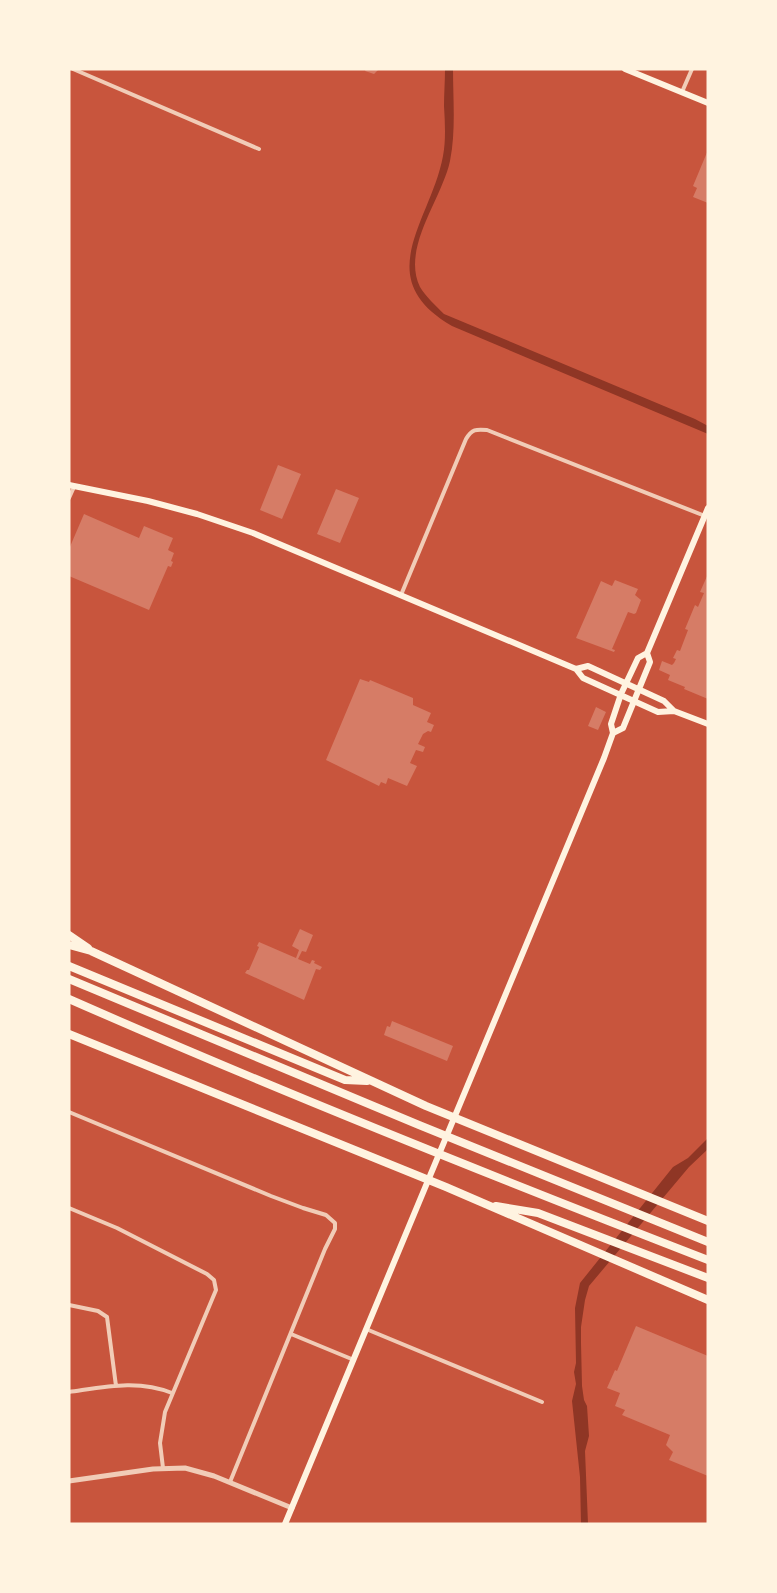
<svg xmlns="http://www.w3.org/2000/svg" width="777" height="1593" viewBox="0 0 777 1593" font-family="'Golos Text',sans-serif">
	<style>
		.water { fill: #8f3625 }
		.building { fill: #d67c66 }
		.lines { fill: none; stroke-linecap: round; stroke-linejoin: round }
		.minor { stroke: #f1ccb7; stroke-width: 4 }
		.tertiary { stroke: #f1ccb7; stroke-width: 5 }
		.secondary { stroke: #fff3e0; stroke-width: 6 }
		.motorway { stroke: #fff3e0; stroke-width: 8 }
	</style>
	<rect width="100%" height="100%" fill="#c8553d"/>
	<path class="water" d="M445 69H453C453 99 456 131 450 161 442 199 401 248 420 287 426 297 436 306 444 314L695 419 708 426V434L452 326C369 278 431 221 443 156 446 140 445 123 444 106 444 94 445 81 445 69Z
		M708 1138V1149L689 1167 589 1286 585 1300 581 1327V1343L582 1386 584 1400 587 1406 589 1436 585 1451 588 1524H581L580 1477 572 1401 576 1384 574 1372 576 1363 575 1308 580 1283 673 1167 688 1158Z"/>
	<path class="building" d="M366 69H379L374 74 365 71Z
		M708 150V203L693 197 697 188 693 186Z
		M278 465 301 474 282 519 260 510Z
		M336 489 359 498 340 543 317 534Z
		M84 514 139 538 144 526 173 538 168 550 174 553 171 561 173 562 171 567 168 566 149 610 69 576V549Z
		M708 574V699L684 689 685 687 668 680 670 675 659 670 662 661 672 665 674 663 676 659 673 658 677 650 680 651 688 630 685 629 695 605 698 607 704 593 700 592Z
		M615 580 638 589 635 595 641 600 636 613 634 614 628 612 612 649 615 650 614 652 576 638 601 581 612 586Z
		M360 679 369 682 370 680 413 698V705L431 713 427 722 434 725 431 732 428 731 423 734 418 744 425 747 423 752 416 750 410 763 417 766 407 786 388 778 386 784 381 782 379 786 326 760Z
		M596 707 606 712 598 730 588 726Z
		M300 929 313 935 306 952 302 951 298 959 310 964 312 960 315 961 314 963 322 967 320 970 316 969 304 1000 245 973 247 970H249L259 947 257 946 259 942 296 958 299 950 292 946Z
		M392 1021 453 1046 447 1061 384 1035 387 1026 390 1027Z
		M636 1326 708 1356V1476L669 1460 673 1452 666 1445 670 1435 622 1415 625 1410 615 1406 620 1393 607 1388 615 1370 617 1371Z"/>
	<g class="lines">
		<path class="minor" d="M73 69 259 149
			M682 92 692 69
			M69 498 74 487
			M401 595 466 439C472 429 476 429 487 430L705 516
			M69 1112 271 1196 303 1208 326 1215 335 1223V1229L325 1249 230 1482
			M69 1208 117 1228 207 1274 214 1280 216 1290 165 1412 160 1443 163 1468
			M69 1305 98 1311 107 1317 116 1386
			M366 1329 542 1402
			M291 1334 354 1360
			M69 1392C104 1387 138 1379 172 1393"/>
		<path class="tertiary" d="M69 1481 153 1469 185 1468 214 1476 292 1508"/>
		<path class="secondary" d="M625 69 708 103
			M69 485 148 501 197 514 253 533 576 669 583 678 658 712 674 711 708 724
			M576 669 588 666 664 701 674 711
			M613 733 623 728 650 662 647 653 708 508
			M285 1524 604 758 613 733 611 724 621 694 638 658 647 653"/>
		<path class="motorway" d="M69 935 88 948
			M69 945 91 951 426 1106 708 1221
			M69 966 345 1080 367 1081
			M69 979 419 1125 708 1242
			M69 999C280 1092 494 1177 708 1260
			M69 1034 446 1187 708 1300
			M496 1206 538 1213 708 1278"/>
	</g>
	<rect width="777" height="1593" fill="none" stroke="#fff3e0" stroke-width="141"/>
</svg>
